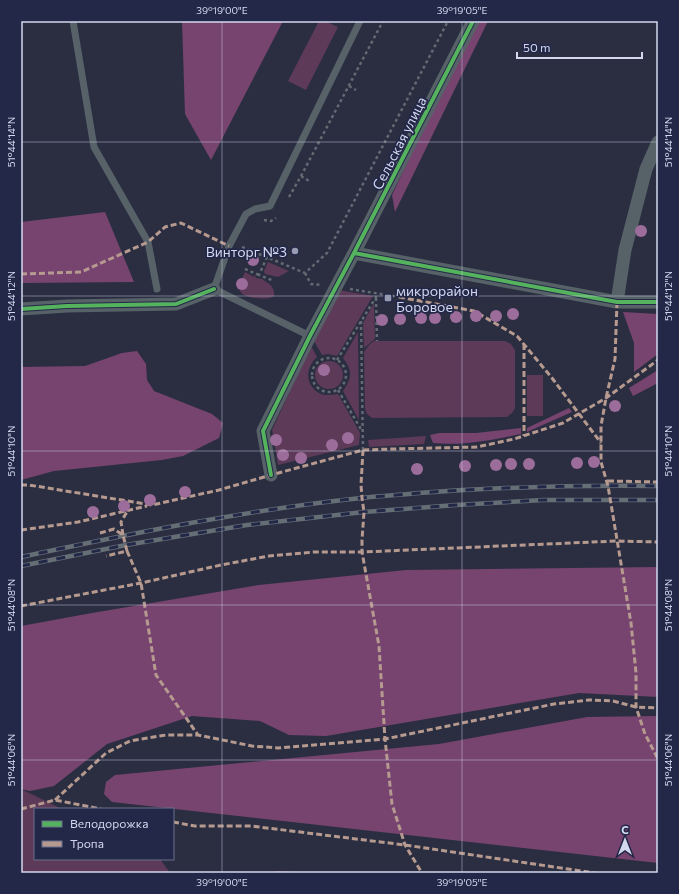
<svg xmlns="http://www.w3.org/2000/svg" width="679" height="894" viewBox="0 0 679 894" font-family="Commissioner,sans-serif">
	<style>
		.green { fill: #5c3a58 }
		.forest { fill: #774470 }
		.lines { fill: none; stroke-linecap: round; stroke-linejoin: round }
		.path { stroke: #626a72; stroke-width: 2.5; stroke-dasharray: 3 3; stroke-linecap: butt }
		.service { stroke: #566267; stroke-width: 7 }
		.minor { stroke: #566267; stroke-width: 13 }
		.rail-casing { stroke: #656d75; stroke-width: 4.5 }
		.rail { stroke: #232849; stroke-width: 3; stroke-dasharray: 9; stroke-linecap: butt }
		.quiet { stroke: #b69a8f; stroke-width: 3; stroke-dasharray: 6 3; stroke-linecap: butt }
		.cycleway-casing { stroke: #232849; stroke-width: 6 }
		.cycleway { stroke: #56b35d; stroke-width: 4 }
		.tree { fill: #9c6d9b }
		.ticks { fill: none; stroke: #d3d8ee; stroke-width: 1; stroke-opacity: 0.45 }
		.poi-dot { fill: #989cb1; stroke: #232849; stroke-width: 1.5 }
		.labels { text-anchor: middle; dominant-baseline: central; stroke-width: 3.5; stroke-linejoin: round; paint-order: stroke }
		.street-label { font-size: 14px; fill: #d3d8ee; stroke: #232849 }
		.poi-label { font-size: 14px; fill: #d3d8ee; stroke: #232849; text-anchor: end }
		.neatline { fill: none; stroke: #d3d8ee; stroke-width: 1.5 }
		.ticks-label { font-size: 10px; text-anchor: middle; fill: #d3d8ee }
	</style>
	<rect width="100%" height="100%" fill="#2b2e41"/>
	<path class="green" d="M319 21H325L338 27 306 90 288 81Z
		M268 262 289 271 278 277 265 274 264 271Z
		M245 272 254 277 255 275 256 278 263 279V280C270 284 275 287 274 296 267 301 249 298 242 294L238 287Z
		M338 290 373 296 337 356 328 354 322 355 314 341Z
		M374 303 375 339 364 348 363 323Z
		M358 332 359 420 343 391C352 378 353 371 343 358Z
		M374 341H505L511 344 515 350V408L512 413 507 417 372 418 367 414 365 409 364 352 369 345Z
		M311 346 317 357C306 367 304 384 319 393 324 396 331 395 338 394L360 433 359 445 278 465 272 430Z
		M315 375a14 14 0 1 1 28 0a14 14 0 1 1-28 0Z
		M527 375H543V416H527Z
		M426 436 424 444 369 447 368 440Z
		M21 789 62 809H35V859H160L170 873H21Z"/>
	<path class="forest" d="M182 21H283L211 160 185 114Z
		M474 21H488L395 212 392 195Z
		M105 212 134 282 21 283V222Z
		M623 312 658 314V354L634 372V343Z
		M137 351 146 364 147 380 154 391 212 414 223 423 219 438 183 456 162 460 54 471 21 480V367L85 366 122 353Z
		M658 370V383L633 396 629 388Z
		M569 408 572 412 527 432V428Z
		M521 428V434C492 440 462 446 433 443L430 435 439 433H476Z
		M658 567V697L579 693 326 736 289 735 260 721 192 716 107 744 54 786 30 791 21 789V626L92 613 259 585 406 570Z
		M658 716V863L112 802 104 794 106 782 115 775 439 744 587 717Z
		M278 871 319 873H266Z"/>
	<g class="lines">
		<path class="path" d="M349 86 356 90
			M301 176 309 181
			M289 197 301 176 383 21
			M264 220 271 221 276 218
			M242 247 305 273 327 253 448 21
			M267 257 259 275 274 281
			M245 269 259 275
			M305 273 311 284 321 285
			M350 289 399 297
			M376 298 377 341
			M361 321 363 450
			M312 375a17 17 0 1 1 34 0a17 17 0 1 1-34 0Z
			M337 360 378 294
			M338 390 362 431"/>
		<path class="service" d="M73 21 94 147 148 242 157 289
			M310 336 214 289 229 246 246 214 255 209 270 206 360 21"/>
		<path class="minor" d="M354 253 617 302H658
			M617 302 625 250 646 169 658 142
			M21 309 67 306 176 304 214 289
			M271 475 263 431 310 336 354 253 473 21"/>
		<g class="rail-casing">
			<path id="rail" d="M21 557C134 533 247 510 361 498 381 496 400 495 419 493 499 487 578 485 658 486
				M21 566 126 545 247 525 364 512 456 505 544 500H658"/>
		</g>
		<use href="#rail" class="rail"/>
		<path class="quiet" d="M21 274 81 272 148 242 165 227 181 223 229 246
			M399 297 474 311 517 336 552 378 601 443
			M617 302 615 359 606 398 601 426V462L608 486 631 623 636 673V707L645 734 658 759
			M524 344V436
			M363 450 361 485 362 498 364 512 362 540V552L379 646 385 739 392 804 405 845 422 873
			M608 481 658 482
			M21 485H29L152 505 219 490 271 475 363 450 392 449 477 447 514 439 563 423 606 398 658 360
			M21 530 78 522 147 506
			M100 533 114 529 123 535 127 551 106 556
			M123 535 121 522 128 510
			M127 551 141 583 156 675 198 735
			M21 606 141 583 221 565 269 556 314 552H362L617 541 658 542
			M55 800 106 753 130 741 166 735H198L252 746 278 748 385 739 554 704 589 700 613 701 636 707 658 708
			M21 809 55 800 101 809
			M173 822 195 826H251L405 845 595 873"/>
		<g class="cycleway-casing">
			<path id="cycleway" d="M354 253 617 302H658
				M21 309 67 306 176 304 214 289
				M271 475 263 431 310 336 354 253 473 21"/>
		</g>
		<use href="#cycleway" class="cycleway"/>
	</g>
	<g class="tree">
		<circle cx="641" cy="231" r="6"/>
		<circle cx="253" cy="260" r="6"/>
		<circle cx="242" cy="284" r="6"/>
		<circle cx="513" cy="314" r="6"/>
		<circle cx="476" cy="316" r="6"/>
		<circle cx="496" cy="316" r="6"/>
		<circle cx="456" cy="317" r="6"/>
		<circle cx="421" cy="318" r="6"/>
		<circle cx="435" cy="318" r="6"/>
		<circle cx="400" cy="319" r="6"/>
		<circle cx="382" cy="320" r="6"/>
		<circle cx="324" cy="370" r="6"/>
		<circle cx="615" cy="406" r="6"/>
		<circle cx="348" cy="438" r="6"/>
		<circle cx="276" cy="440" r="6"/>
		<circle cx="332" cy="445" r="6"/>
		<circle cx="283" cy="455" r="6"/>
		<circle cx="301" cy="458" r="6"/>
		<circle cx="594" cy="462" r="6"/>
		<circle cx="577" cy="463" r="6"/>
		<circle cx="511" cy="464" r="6"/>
		<circle cx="529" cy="464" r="6"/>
		<circle cx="496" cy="465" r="6"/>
		<circle cx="465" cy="466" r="6"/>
		<circle cx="417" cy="469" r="6"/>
		<circle cx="185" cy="492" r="6"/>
		<circle cx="150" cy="500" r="6"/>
		<circle cx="124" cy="506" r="6"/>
		<circle cx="93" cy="512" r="6"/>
	</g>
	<path class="ticks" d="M222 21V873M462 21V873M21 142H658M21 296H658M21 451H658M21 605H658M21 760H658"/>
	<g class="poi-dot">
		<circle cx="295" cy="251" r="4"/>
		<rect x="384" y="294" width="8" height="8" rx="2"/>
	</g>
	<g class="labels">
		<g class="street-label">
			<text transform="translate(399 143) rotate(-63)">Сельская улица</text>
		</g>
		<g class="poi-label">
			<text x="287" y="251">Винторг №3</text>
			<text x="396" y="290" text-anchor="start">микрорайон<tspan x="396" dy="16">Боровое</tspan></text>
		</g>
	</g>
	<rect width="679" height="894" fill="none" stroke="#232849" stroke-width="44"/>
	<rect x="34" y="808" width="140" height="52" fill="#232849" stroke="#696e8b"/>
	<rect x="42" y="821" width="20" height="6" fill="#56b35d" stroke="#696e8b"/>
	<text x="70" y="828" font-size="12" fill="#d3d8ee">Велодорожка</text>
	<rect x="42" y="841" width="20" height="6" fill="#b69a8f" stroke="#696e8b"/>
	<text x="70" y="848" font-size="12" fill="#d3d8ee">Тропа</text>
	<g transform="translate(625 840)" stroke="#232849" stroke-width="3" paint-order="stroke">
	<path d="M0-3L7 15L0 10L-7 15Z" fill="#d3d8ee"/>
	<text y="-6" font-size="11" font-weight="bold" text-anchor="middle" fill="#d3d8ee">С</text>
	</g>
	<path d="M517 52v6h125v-6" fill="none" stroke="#d3d8ee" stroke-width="2"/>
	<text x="523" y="52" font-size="12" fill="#d3d8ee" stroke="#232849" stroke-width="3" paint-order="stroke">50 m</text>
	<rect x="22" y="22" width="635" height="850" class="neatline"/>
	<g class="ticks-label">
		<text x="222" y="14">39°19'00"E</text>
		<text x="462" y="14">39°19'05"E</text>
		<text transform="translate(11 142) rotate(-90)" y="4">51°44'14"N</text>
		<text transform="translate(668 142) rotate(-90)" y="4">51°44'14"N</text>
		<text transform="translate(11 296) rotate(-90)" y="4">51°44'12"N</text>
		<text transform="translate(668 296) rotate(-90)" y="4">51°44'12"N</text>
		<text transform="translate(11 451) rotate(-90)" y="4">51°44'10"N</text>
		<text transform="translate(668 451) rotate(-90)" y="4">51°44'10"N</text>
		<text transform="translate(11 605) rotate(-90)" y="4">51°44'08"N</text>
		<text transform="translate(668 605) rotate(-90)" y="4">51°44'08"N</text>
		<text transform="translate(11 760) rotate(-90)" y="4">51°44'06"N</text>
		<text transform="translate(668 760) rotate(-90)" y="4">51°44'06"N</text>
		<text x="222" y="886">39°19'00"E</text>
		<text x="462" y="886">39°19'05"E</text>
	</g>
</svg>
